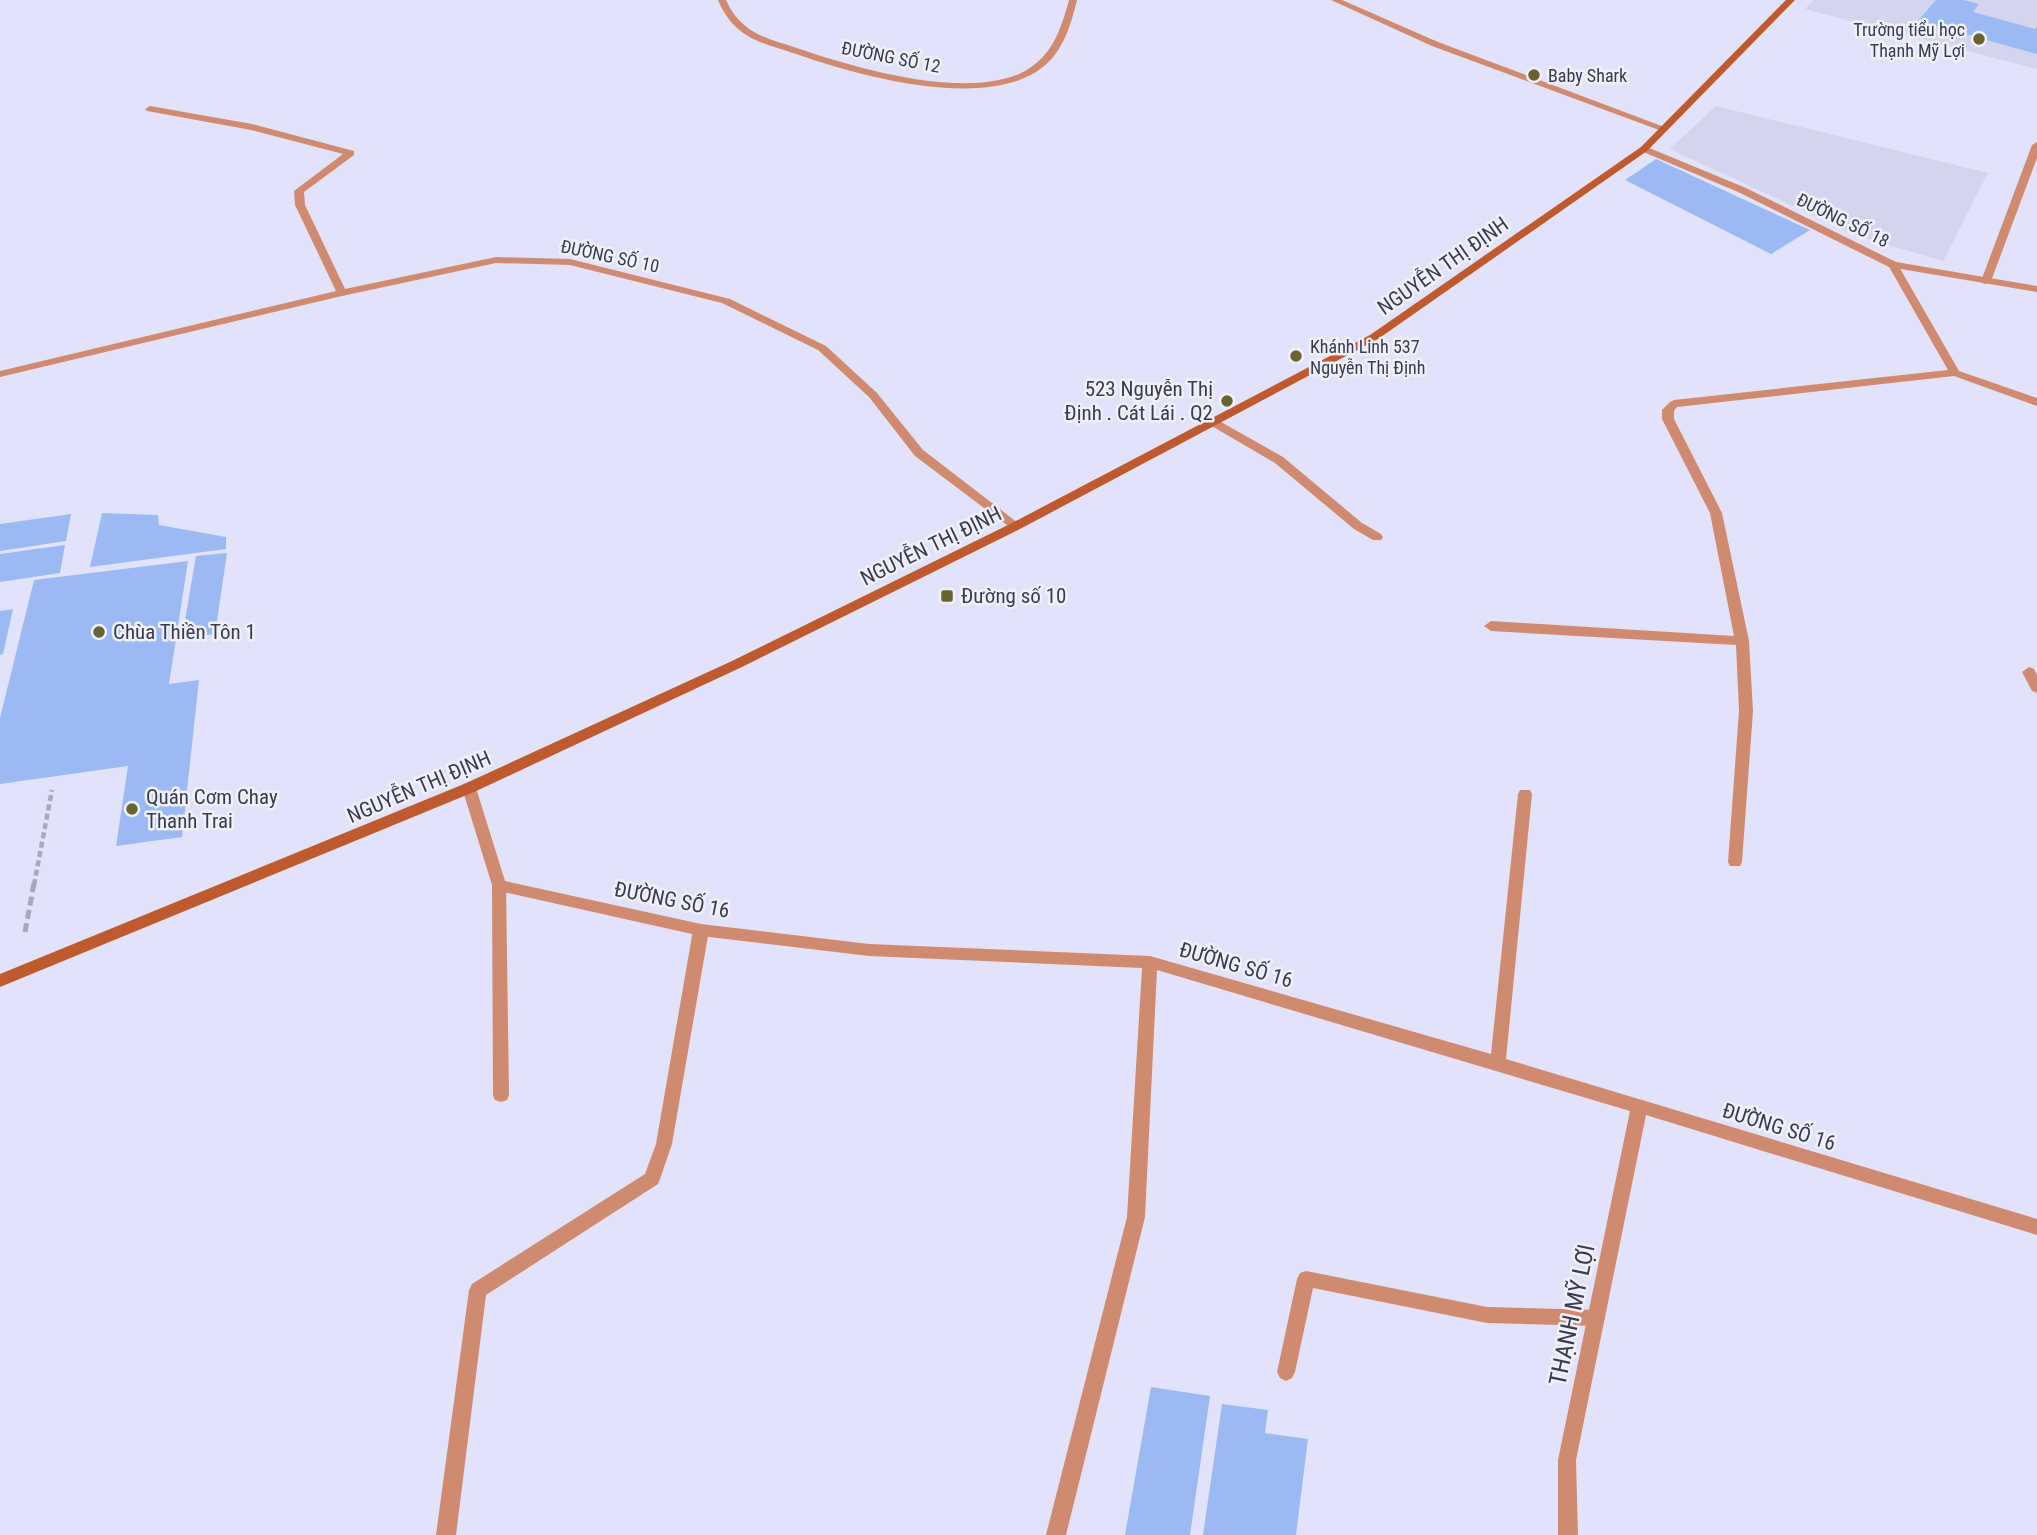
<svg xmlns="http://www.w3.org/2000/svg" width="2037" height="1535" viewBox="0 0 2037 1535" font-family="'Roboto Condensed',sans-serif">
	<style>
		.built { fill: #d3d4ed }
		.building { fill: #9bb9f2 }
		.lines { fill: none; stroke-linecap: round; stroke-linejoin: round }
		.path-far1 { stroke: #a7a8be; stroke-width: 4.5; stroke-dasharray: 6 3.5; stroke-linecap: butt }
		.path { stroke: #a7a8be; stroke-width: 5; stroke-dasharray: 9 4.5; stroke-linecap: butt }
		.service { fill: #cf8a6f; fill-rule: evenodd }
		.minor { fill: #cf8a6f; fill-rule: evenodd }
		.tertiary { fill: #cf8a6f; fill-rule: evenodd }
		.secondary { fill: #be5a2e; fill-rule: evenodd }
		.poi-dot { fill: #696330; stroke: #f1f1fd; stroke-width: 2.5 }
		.labels { text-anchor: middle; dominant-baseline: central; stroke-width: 5; stroke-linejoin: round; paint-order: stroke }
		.far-poi-label { font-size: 18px; fill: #3a3b51; stroke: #f1f1fd; text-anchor: start }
		.far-street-label { font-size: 18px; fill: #3a3b51; stroke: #f1f1fd }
		.street-label { font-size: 21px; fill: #3a3b51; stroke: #f1f1fd }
		.poi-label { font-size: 21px; fill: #3a3b51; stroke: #f1f1fd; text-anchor: start }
		.near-street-label { font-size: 24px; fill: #3a3b51; stroke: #f1f1fd }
	</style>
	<rect width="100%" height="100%" fill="#e2e3fa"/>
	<path class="built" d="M1814 0H2037V69L1805 9Z
		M1716 106 1988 173 1943 261 1858 236 1670 149Z"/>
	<path class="building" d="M1936 0H1963L1979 4 1973 12 2035 29 2037 26V54L1918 21Z
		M1656 159 1810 230 1771 254 1625 180Z
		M102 513 158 515 159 525 226 537V549L90 567Z
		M71 514 66 541 0 551V524Z
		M65 545 60 573 0 582V554Z
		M227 553 215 634 182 638 196 556Z
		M188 561 169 684 199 680 182 837 116 846 128 766 0 784V718L34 580Z
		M13 609 3 654 0 655V611Z
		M1151 1387 1210 1396 1190 1535H1125Z
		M1222 1404 1268 1410 1265 1433 1308 1439 1296 1535H1203Z"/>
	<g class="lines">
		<path class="path-far1" d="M34 885 52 790"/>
		<path class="path" d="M25 932 34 883"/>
		<path class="service" d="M2037 142V158L1991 281 1986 284 1982 283 1981 281 2032 145Z
			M1214 418 1283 457 1362 523 1381 534 1383 537 1381 540H1373L1354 529 1275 463 1210 425V419Z
			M499 879 504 881 506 885 509 1095 507 1100 501 1102 495 1100 493 1095 492 885 494 881Z
			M701 924 706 926 709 930 672 1144 660 1179 658 1184 486 1295 456 1535H436L469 1290 472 1284 645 1174 656 1144 693 930 696 926Z
			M1306 1271 1487 1307 1596 1310 1602 1312 1605 1318 1602 1324 1596 1326 1487 1323 1313 1288 1295 1372 1292 1378 1286 1381 1280 1378 1277 1372 1297 1279 1300 1273Z"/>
		<path class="minor" d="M718 0H726C732 14 741 24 754 32 766 39 781 43 794 47 852 67 968 102 1025 71 1053 55 1061 29 1069 0H1077C1070 28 1062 56 1036 72 976 109 855 75 793 53 778 48 761 44 748 36 734 28 724 15 718 0Z
			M150 106 252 124 354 151V155L304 192 305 205 345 289 496 257 570 259 730 299 826 346 877 393 923 450 1022 526 1020 529H1012L915 456 869 397 818 350 722 303 570 265 496 263 342 296 0 377V371L336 291 295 205 294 191 343 154 251 130 147 111 145 109Z
			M1893 262 1898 265 1959 371 2037 398V406L1954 376 1677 407 1674 411V419L1722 513 1749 641 1753 711 1742 862 1740 866H1730L1728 862 1739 711 1736 645 1491 631 1484 626 1491 621 1734 636 1710 513 1662 419V410L1670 402 1674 400 1948 370 1888 265Z
			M2029 667 2034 669 2037 675V693L2032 691 2022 672Z
			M469 783 474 784 476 788 505 881 701 924 869 944 1150 956 1491 1054 1518 794 1520 790H1530L1532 794 1506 1059 2037 1219V1235L1646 1115 1576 1460 1578 1535H1558V1460L1630 1111 1157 970 1145 1217 1066 1535H1046L1127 1217 1142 968 869 956 701 936 499 891 494 889 492 885 462 788 464 784Z"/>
		<path class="tertiary" d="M1331 0H1342L1438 42 1667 128 1659 130 1432 46Z
			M1641 147H1647L1746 188 1896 262 2037 286V292L1889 267 1738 192 1641 151Z"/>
		<path class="secondary" d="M1786 0H1795L1647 151 1378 339 1020 529 742 667 474 792 0 987V974L464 784 732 661 1012 523 1370 335 1641 147Z"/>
	</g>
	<g class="poi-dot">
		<circle cx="1979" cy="39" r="7"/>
		<circle cx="1534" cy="75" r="7"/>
		<circle cx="1296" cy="356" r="7"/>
		<circle cx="1227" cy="401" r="7"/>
		<rect x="940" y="589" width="14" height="14" rx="3.5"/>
		<circle cx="99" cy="632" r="7"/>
		<circle cx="132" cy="809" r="7"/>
	</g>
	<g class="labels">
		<g class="far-poi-label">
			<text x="1965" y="29" text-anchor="end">Trường tiểu học<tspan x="1965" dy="21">Thạnh Mỹ Lợi</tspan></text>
			<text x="1548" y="75">Baby Shark</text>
			<text x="1310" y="346">Khánh Linh 537<tspan x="1310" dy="21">Nguyễn Thị Định</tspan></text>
		</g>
		<g class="far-street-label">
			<text transform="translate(891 57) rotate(11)">ĐƯỜNG SỐ 12</text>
			<text transform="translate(1843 220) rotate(26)">ĐƯỜNG SỐ 18</text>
			<text transform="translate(610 256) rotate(12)">ĐƯỜNG SỐ 10</text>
		</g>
		<g class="street-label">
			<text transform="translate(1443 266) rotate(-35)">NGUYỄN THỊ ĐỊNH</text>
			<text transform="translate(931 546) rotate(-26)">NGUYỄN THỊ ĐỊNH</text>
			<text transform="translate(419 787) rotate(-23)">NGUYỄN THỊ ĐỊNH</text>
			<text transform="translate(672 900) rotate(11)">ĐƯỜNG SỐ 16</text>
			<text transform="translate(1236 965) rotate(16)">ĐƯỜNG SỐ 16</text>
			<text transform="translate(1779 1127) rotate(17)">ĐƯỜNG SỐ 16</text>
		</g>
		<g class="poi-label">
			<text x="1213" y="389" text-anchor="end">523 Nguyễn Thị<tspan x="1213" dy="24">Định . Cát Lái . Q2</tspan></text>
			<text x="961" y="596">Đường số 10</text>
			<text x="113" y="632">Chùa Thiền Tôn 1</text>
			<text x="146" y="797">Quán Cơm Chay<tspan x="146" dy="24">Thanh Trai</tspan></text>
		</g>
		<g class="near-street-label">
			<text transform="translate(1572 1315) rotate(-78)">THẠNH MỸ LỢI</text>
		</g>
	</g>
</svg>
